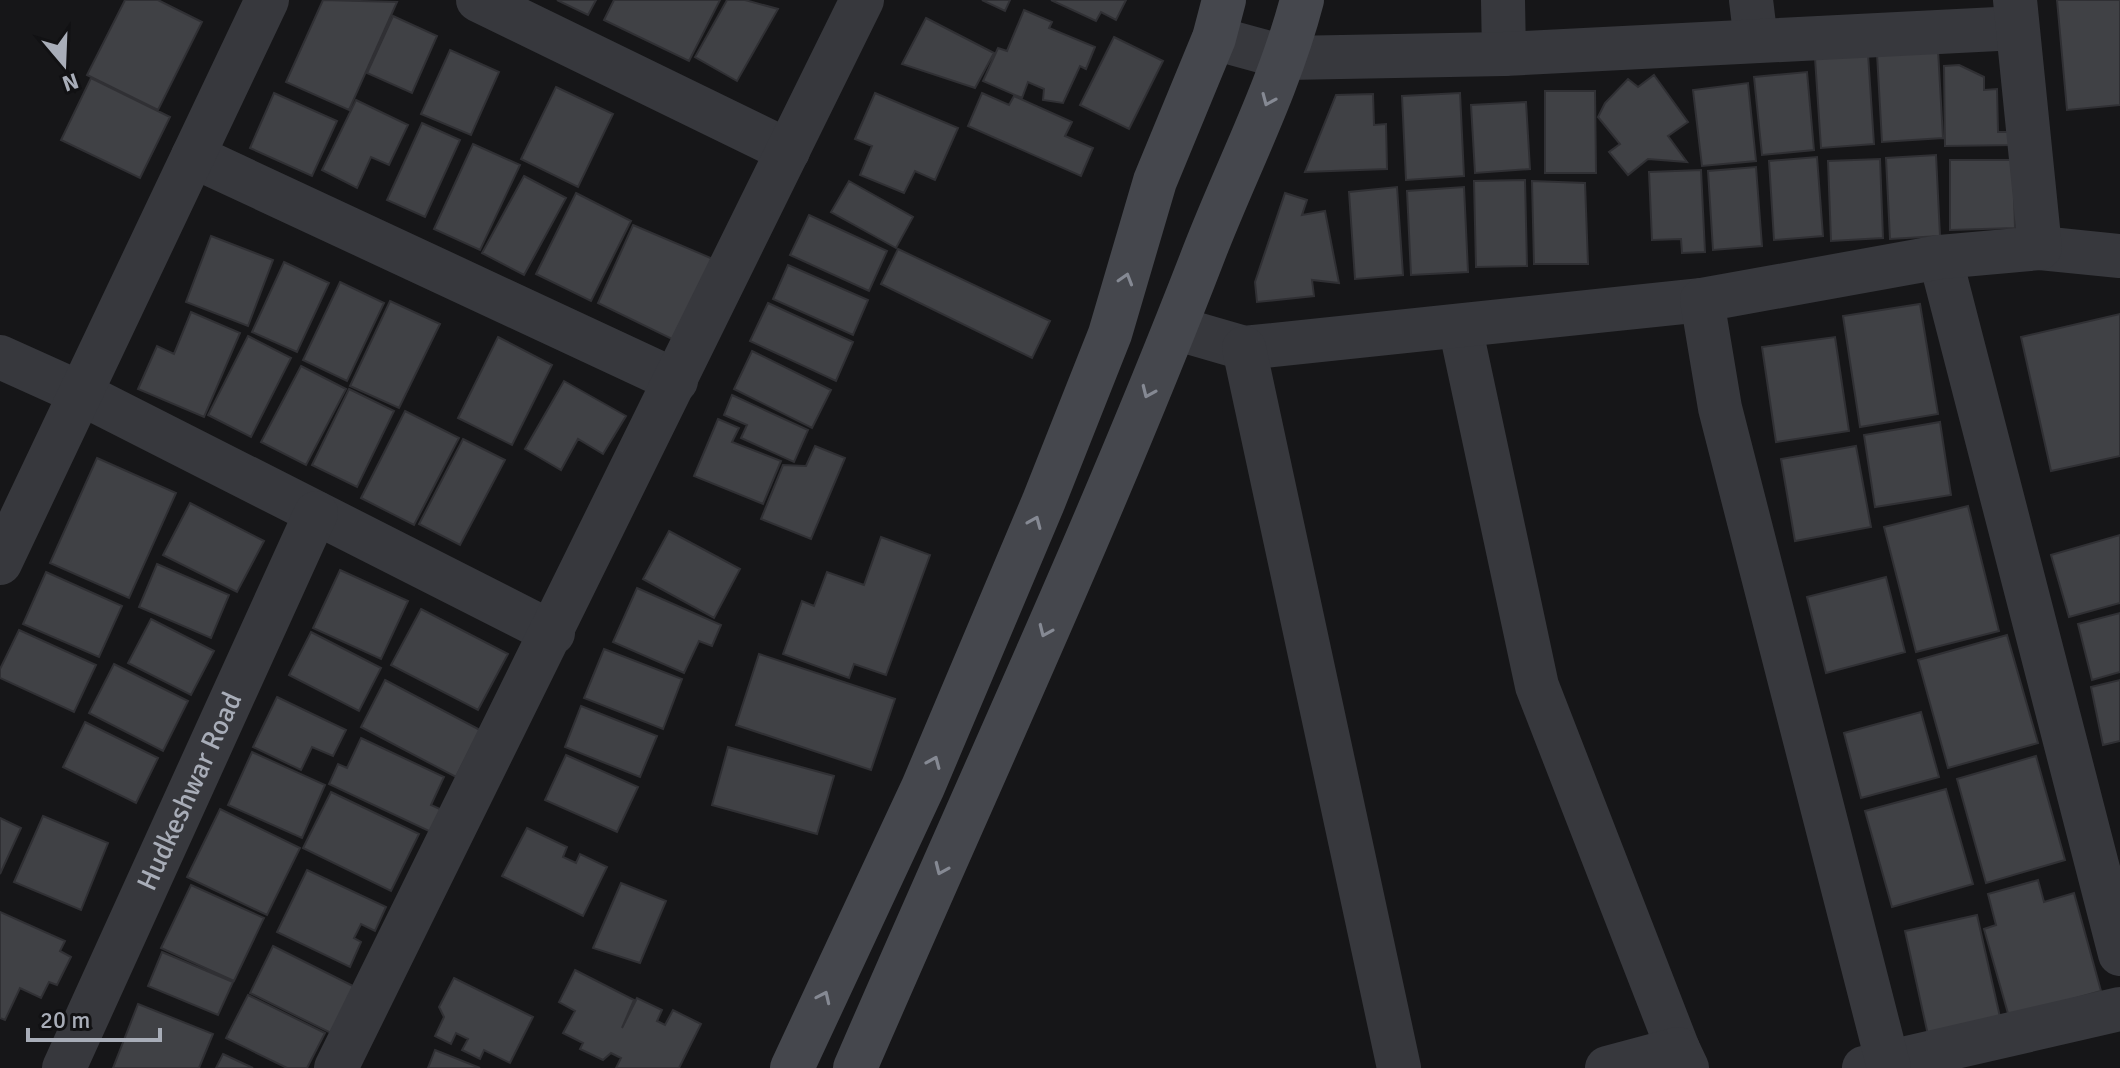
<svg xmlns="http://www.w3.org/2000/svg" width="2120" height="1068" viewBox="0 0 2120 1068" font-family="Signika,sans-serif">
	<style>
		.building { fill: #404145; stroke: #303034; stroke-width: 2 }
		.lines { fill: none; stroke-linecap: round; stroke-linejoin: round }
		.street { stroke: #37383d; stroke-width: 44 }
		.secondary { stroke: #45474d; stroke-width: 44 }
		.oneway { stroke: #858993 }
		.labels { text-anchor: middle; dominant-baseline: central; stroke-width: 6; stroke-linejoin: round; paint-order: stroke }
		.street-label { font-size: 28px; fill: #a8adb8; stroke: #111113 }
	</style>
	<rect width="100%" height="100%" fill="#161618"/>
	<path class="building" d="M125 0H158L202 22 158 110 87 75Z
		M323 0 397 2 349 110 286 82Z
		M557 0H596L588 15Z
		M614 0H720L689 61 604 20Z
		M727 0H745L778 9 737 81 695 57Z
		M982 0H1010L1005 11Z
		M1051 0H1126L1116 20 1101 12 1096 21Z
		M2057 0H2120V105L2067 110Z
		M1024 10 1052 22 1049 28 1095 47 1086 69 1080 66 1063 103 1043 100 1044 89 1028 82 1022 98 983 81 998 48 1007 51Z
		M393 16 437 36 412 93 367 73Z
		M926 18 994 53 975 88 902 64Z
		M1114 37 1163 61 1129 129 1080 105Z
		M450 50 499 72 471 135 421 114Z
		M1938 50 1943 138 1882 142 1877 54Z
		M1868 54 1874 144 1821 148 1815 58Z
		M1959 65 1984 77V90L1997 89 1998 132H2014V145L1945 146 1944 66Z
		M1807 72 1814 150 1762 155 1754 77Z
		M1654 75 1688 122 1668 136 1687 162 1648 159 1628 175 1609 152 1620 144 1598 117 1605 103 1628 79 1638 87Z
		M91 78 170 117 140 178 61 140Z
		M1748 83 1756 161 1702 166 1693 90Z
		M556 87 613 114 578 187 521 159Z
		M1545 91H1595L1596 173H1545Z
		M274 93 337 121 312 176 250 148Z
		M875 93 958 128 935 180 915 171 904 193 860 175 872 146 855 139Z
		M982 93 1009 105 1014 96 1072 122 1065 136 1093 148 1081 176 968 126Z
		M1460 93 1464 176 1406 180 1402 96Z
		M1373 94 1374 125 1386 124 1387 169 1305 172 1336 95Z
		M356 100 408 125 389 165 371 157 357 188 322 170Z
		M1526 102 1530 169 1475 173 1471 105Z
		M422 123 460 140 425 217 387 200Z
		M473 144 520 165 480 250 434 229Z
		M1936 155 1940 236 1890 239 1886 158Z
		M1817 157 1823 236 1774 240 1769 161Z
		M1880 159 1883 238 1831 241 1828 161Z
		M1950 160H2013L2015 228 1950 230Z
		M1756 167 1762 246 1713 250 1708 171Z
		M1701 170 1705 252 1682 253 1681 239 1652 240 1649 172Z
		M524 176 566 198 524 275 482 253Z
		M1525 180 1527 266 1476 267 1474 181Z
		M849 181 913 217 896 248 831 212Z
		M1532 181 1585 183 1588 264H1534Z
		M1397 187 1403 275 1355 279 1349 192Z
		M1464 187 1468 272 1411 275 1407 191Z
		M576 193 631 221 591 301 536 274Z
		M1285 193 1307 200 1302 215 1325 211 1339 283 1312 280 1314 296 1257 302 1255 282Z
		M809 215 887 251 869 291 790 255Z
		M633 225 713 259 676 341 598 303Z
		M211 236 273 260 248 326 186 302Z
		M898 249 1050 321 1032 358 881 284Z
		M284 262 329 283 297 352 252 332Z
		M788 265 868 300 853 335 773 299Z
		M340 282 384 303 347 381 303 360Z
		M390 301 440 324 399 408 350 386Z
		M768 303 853 342 836 381 750 341Z
		M1920 304 1938 414 1860 427 1843 316Z
		M191 312 240 333 204 417 138 389 157 346 174 354Z
		M2120 314V456L2051 471 2021 337Z
		M248 336 291 358 251 437 208 415Z
		M498 337 552 365 512 445 458 418Z
		M1835 337 1849 431 1776 442 1762 347Z
		M752 351 831 390 812 428 734 389Z
		M301 366 346 389 306 465 261 442Z
		M564 381 626 416 603 454 578 439 561 470 525 449Z
		M349 389 394 411 357 487 312 465Z
		M732 395 808 430 794 462 741 438 747 425 724 415Z
		M405 411 459 438 414 525 361 498Z
		M718 419 739 428 732 442 781 461 763 504 694 476Z
		M1940 422 1951 495 1875 507 1864 435Z
		M463 439 505 460 460 545 419 524Z
		M815 446 845 458 811 539 761 519 783 465 806 466Z
		M1856 446 1871 527 1795 541 1781 459Z
		M97 458 176 493 129 598 50 563Z
		M190 503 264 541 237 592 163 555Z
		M1968 506 1999 631 1916 652 1884 527Z
		M669 531 740 569 714 618 643 579Z
		M2120 535V603L2069 617 2051 555Z
		M881 537 930 555 886 675 854 664 849 678 783 654 802 601 814 606 827 572 864 585Z
		M157 564 229 595 211 638 139 607Z
		M340 570 408 601 381 659 313 628Z
		M46 572 122 606 99 657 23 624Z
		M1886 577 1905 652 1826 673 1807 597Z
		M637 588 721 625 712 646 699 641 684 673 613 642Z
		M421 609 508 654 478 710 391 665Z
		M2120 613V672L2092 680 2078 624Z
		M151 619 214 651 191 695 128 663Z
		M19 630 96 665 74 712 0 678V669Z
		M311 632 381 668 359 711 289 675Z
		M2007 635 2038 743 1948 768 1918 660Z
		M604 649 682 679 663 729 584 698Z
		M759 654 895 699 871 770 736 725Z
		M114 664 188 701 163 751 89 713Z
		M385 680 480 730 456 777 361 727Z
		M2120 680V741L2103 745 2091 687Z
		M277 697 346 730 333 756 312 747 301 770 253 747Z
		M581 706 657 736 640 777 565 747Z
		M1921 712 1939 777 1861 798 1844 733Z
		M85 722 158 758 136 803 63 767Z
		M361 738 444 777 431 805 442 810 431 832 329 784 338 764 347 768Z
		M728 747 834 776 817 834 712 805Z
		M252 752 325 785 302 838 228 805Z
		M566 755 638 787 617 832 545 800Z
		M2036 756 2065 860 1986 883 1957 779Z
		M1946 789 1973 884 1892 907 1865 811Z
		M331 792 419 834 391 891 303 848Z
		M220 809 300 848 267 915 187 877Z
		M43 816 108 843 81 910 14 882Z
		M0 818 21 828 0 874Z
		M527 828 567 847 563 857 576 863 580 854 607 867 583 916 502 876Z
		M307 870 386 907 375 931 361 924 354 938 361 942 350 967 277 932Z
		M2038 880 2044 902 2074 893 2101 991 2009 1017 1984 929 1996 925 1988 894Z
		M621 883 666 901 640 963 593 948Z
		M191 885 264 918 234 981 161 948Z
		M0 912 65 941 60 951 71 957 57 985 49 982 41 998 20 988 5 1020 0 1018Z
		M1977 915 2000 1017 1928 1035 1905 931Z
		M273 946 357 988 333 1034 250 993Z
		M162 952 233 982 218 1015 148 986Z
		M575 970 634 1000 622 1028 637 998 662 1010 657 1021 665 1025 673 1010 701 1024 679 1068H616L621 1058 611 1053 603 1060 580 1049 583 1043 563 1033 575 1011 559 1002Z
		M454 978 533 1017 510 1063 484 1050 480 1059 462 1050 468 1039 456 1033 451 1044 435 1036 444 1017 439 1007Z
		M248 995 325 1033 307 1068H287L226 1038Z
		M138 1004 213 1034 199 1068H113Z
		M435 1050 480 1068H428Z
		M223 1054 253 1068H216Z"/>
	<g class="lines">
		<g class="street">
			<path d="M478 0 788 151"/>
			<path d="M1503 0 1504 54"/>
			<path d="M1751 0 1756 41"/>
			<path d="M1214 38 1287 58 1504 54 2017 28"/>
			<path d="M193 156 676 381"/>
			<path d="M2040 248 2120 256"/>
			<path d="M1940 257 2120 954"/>
			<path d="M1460 326 1537 686 1678 1049"/>
			<path d="M1175 328 1244 348 1702 300"/>
			<path d="M1244 348 1399 1068"/>
			<path d="M0 357 80 393 553 633"/>
			<path d="M0 563 267 0"/>
			<path id="s1" d="M64 1068 316 513"/>
			<path d="M336 1068 862 0"/>
			<path d="M1607 1068 1678 1049 1687 1068"/>
			<path d="M1864 1068 2120 1009"/>
			<path d="M1889 1068 1720 408 1702 300 1940 257 2040 248 2015 0"/>
		</g>
		<path class="secondary" d="M792 1068 923 787 1043 503 1110 334 1155 181 1214 38 1224 0
			M855 1068C972 797 1098 528 1204 253 1237 168 1279 88 1302 0"/>
	</g>
	<defs><path id="oneway-chevron" d="M-2-3.5L2.5 0L-2 3.5" fill="none" stroke-width="1.6" stroke-linecap="round" stroke-linejoin="round" transform="scale(2)"/></defs>
	<g class="oneway">
		<use href="#oneway-chevron" transform="translate(1268 100) rotate(113)"/>
		<use href="#oneway-chevron" transform="translate(1126 279) rotate(-73)"/>
		<use href="#oneway-chevron" transform="translate(1148 392) rotate(114)"/>
		<use href="#oneway-chevron" transform="translate(1035 522) rotate(-67)"/>
		<use href="#oneway-chevron" transform="translate(1045 631) rotate(114)"/>
		<use href="#oneway-chevron" transform="translate(934 762) rotate(-67)"/>
		<use href="#oneway-chevron" transform="translate(941 869) rotate(114)"/>
		<use href="#oneway-chevron" transform="translate(824 997) rotate(-65)"/>
	</g>
	<g class="labels">
		<g class="street-label">
			<text stroke="none"><textPath href="#s1" startOffset="304">Hudkeshwar Road</textPath></text>
		</g>
	</g>
	<g transform="translate(64 64) rotate(161)" stroke="#111113" stroke-width="6" paint-order="stroke">
	<path d="M0-6L14 30L0 20L-14 30Z" fill="#a8adb8"/>
	<text y="-12" font-size="22" font-weight="bold" text-anchor="middle" fill="#a8adb8">N</text>
	</g>
	<path d="M28 1028v12h132v-12" fill="none" stroke="#a8adb8" stroke-width="4"/>
	<text x="40" y="1028" font-size="24" fill="#a8adb8" stroke="#111113" stroke-width="6" paint-order="stroke">20 m</text>
</svg>
